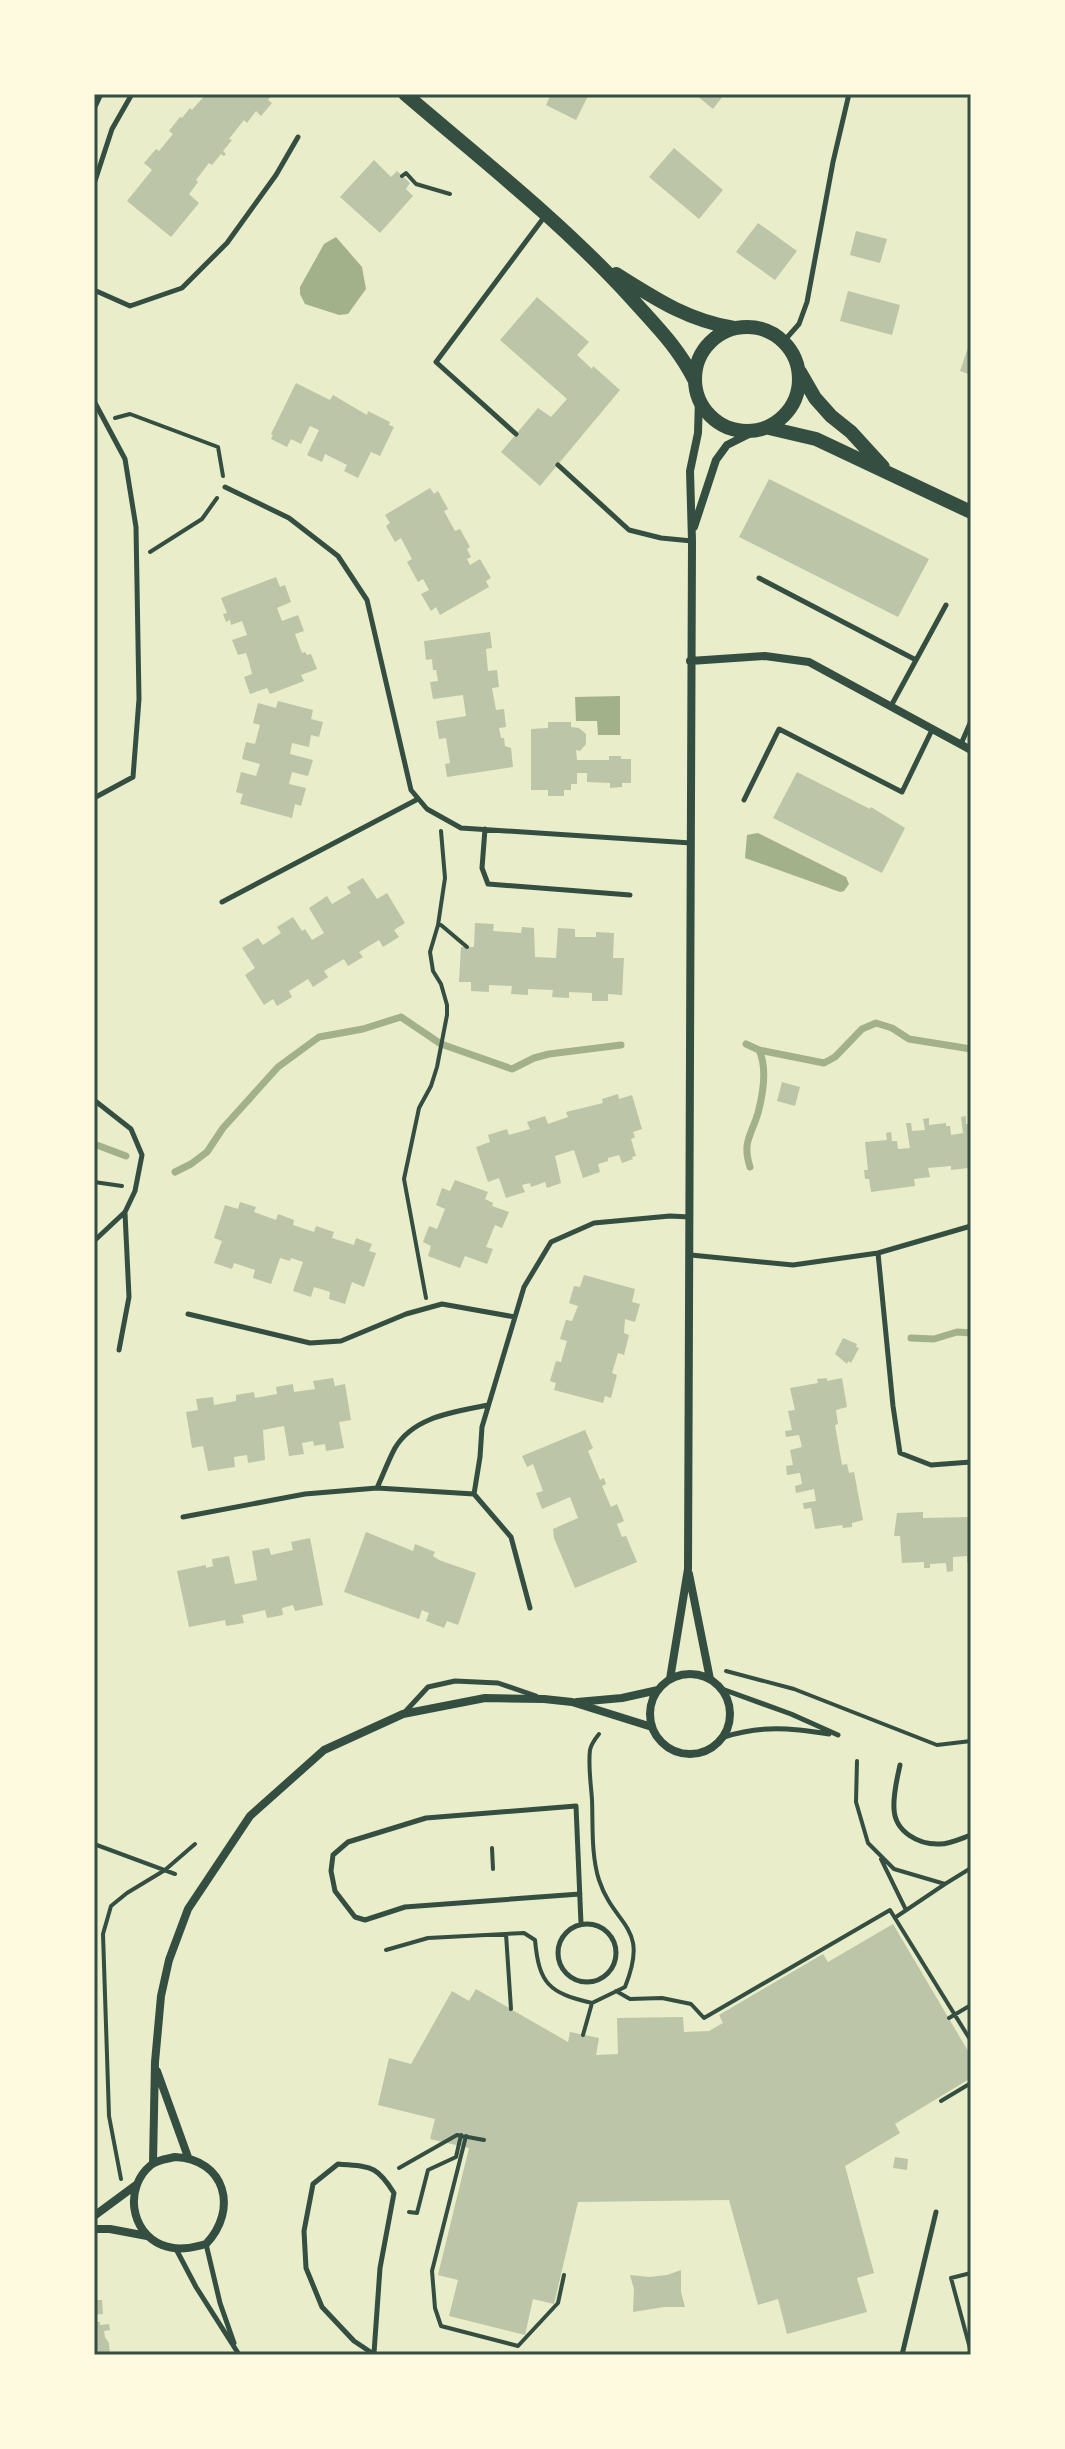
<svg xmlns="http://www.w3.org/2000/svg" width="1065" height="2449" viewBox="0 0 1065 2449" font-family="'Space Grotesk',sans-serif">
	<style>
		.water { fill: #a3b18a }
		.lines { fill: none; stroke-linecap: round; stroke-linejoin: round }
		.stream { stroke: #a3b18a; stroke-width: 7 }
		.building { fill: #bcc5a7 }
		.path { stroke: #344e41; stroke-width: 4 }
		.service { stroke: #344e41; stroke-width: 5 }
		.minor { stroke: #344e41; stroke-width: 8 }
		.secondary { stroke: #344e41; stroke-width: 14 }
		.neatline { fill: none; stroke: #344e41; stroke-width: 3 }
	</style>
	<rect width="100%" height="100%" fill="#e9edc9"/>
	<path class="water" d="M336 237 362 267 366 289 348 314 339 315 305 304 300 294V287L324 244Z
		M620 696V735H598L597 721H576L575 697Z
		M758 833 846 877 849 884 844 891 840 892 745 858 747 835Z"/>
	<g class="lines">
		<path class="stream" d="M746 1044 759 1050 824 1063 835 1057 862 1029 876 1023 892 1028 909 1039 971 1049
			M94 1144 126 1156
			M750 1167C742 1142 751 1136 758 1113 763 1094 767 1067 759 1050
			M175 1172 191 1164 207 1152 223 1128 278 1067 319 1037 363 1029 401 1017 441 1044 512 1069 534 1058 549 1054 621 1045
			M911 1338 934 1339 957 1332 971 1333"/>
	</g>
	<path class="building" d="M206 94H272L268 100 272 103 261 116 256 111 247 123 244 120 229 139 232 140 223 151 226 154 224 156 221 154 212 165 209 163 196 180 198 182 189 194 199 203 171 237 127 201 152 170 144 163 156 149 159 151 173 134 169 131 180 117 182 118 190 108 192 110Z
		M551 94H589L576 120 546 105Z
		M695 94H721L723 96 713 109Z
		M674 148 723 190 699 219 649 177Z
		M374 160 391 177 397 171 410 183 406 189 413 196 380 233 340 197Z
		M758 223 797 251 775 280 736 252Z
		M856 231 887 239 880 263 850 255Z
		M848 291 900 305 892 335 840 321Z
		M537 297 589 342 577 355 592 369 593 366 620 390 540 486 501 452 538 408 551 417 567 399 500 340Z
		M971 339V375L960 371Z
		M296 383 330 400 333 395 367 415 368 411 390 422 389 425 394 427 380 456 371 452 358 478 344 471 347 465 325 454 322 462 307 455 319 430 310 426 301 444 291 439 287 447 271 439 273 435 271 434Z
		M769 479 929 559 898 617 739 537Z
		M430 488 434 494 438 491 448 509 444 511 455 531 460 529 470 547 467 549 471 557 467 559 470 565 480 559 491 578 486 581 489 587 440 615 436 607 431 611 421 594 429 590 423 579 418 582 407 562 412 559 401 538 395 542 386 526 390 523 385 515Z
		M276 577 280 587 285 585 291 602 277 608 282 621 298 615 304 631 295 634 302 653 305 652 307 655 311 654 317 669 301 675 304 681 270 694 267 688 250 694 244 677 252 674 249 662 246 653 238 655 232 640 247 635 242 621 231 625 230 620 226 622 223 614 227 613 221 598Z
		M490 632 492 648 486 649 488 671 497 670 499 687 492 688 496 710 504 709 506 727 499 728 501 738H504L505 746 511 748 513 767 447 777 445 764 450 763 446 738 439 739 436 721 466 716 463 695 433 699 430 682 438 681 436 670H433L432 659 426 660 424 641Z
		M278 701 313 710 311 719 323 722 319 737 311 735 309 747 292 743 290 754 313 760 308 776 292 772 289 784 306 788 301 806 295 804 292 818 240 804 243 794 236 792 241 772 256 776 260 764 242 759 246 742 255 744 260 725 253 723 258 703 276 708Z
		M548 722H571V727L579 728 586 734V744L580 751 576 750 577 760H609V756H621V759H631V783H622V787L610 788V783L587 782V773H577V784H571V790H564V796H548V790H531V729L548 728Z
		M797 772 870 809 871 807 905 828 882 873 773 818Z
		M363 878 377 899 387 893 405 923 394 930 399 937 383 947 379 940 359 952 363 957 348 966 344 959 324 971 328 977 313 987 308 979 289 991 292 997 277 1006 273 999 264 1005 245 975 255 968 242 948 258 938 263 945 281 933 277 927 293 917 302 931 305 929 312 940 324 933 309 908 327 896 332 904 351 893 347 887Z
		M475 923 494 924 493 931 521 933 522 927 534 928 535 957 556 958 558 928 575 929V937H596V932L614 933 613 958H624L622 995 608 994V1001H592V993L569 992V998L552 997 553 990 528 989V995L511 994 512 986 489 985V992L471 991V982H459L461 947H474Z
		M782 1082 800 1087 795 1106 777 1101Z
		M618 1094 619 1099 632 1095 642 1129 633 1132 635 1137 631 1139 636 1156 632 1157 633 1159 622 1163 619 1155 608 1158V1161L598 1164 600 1172 583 1178 574 1150 555 1156 561 1183 547 1188 545 1182 531 1187 530 1183 522 1185 525 1192 506 1198 499 1178 488 1182 476 1147 490 1142 488 1135 507 1129 509 1135 530 1129 527 1122 545 1116 548 1124 568 1117 566 1112 603 1103 602 1099Z
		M966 1116V1124H971V1172H968V1168L951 1170V1166L928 1168 930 1177 914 1179 915 1186 871 1192 869 1179H865L864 1170H868L865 1142 887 1140 886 1133 891 1132 892 1141H897L898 1149 910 1148 906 1123H911L912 1131 925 1130 923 1119 929 1118V1125L946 1123V1126H950L951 1135 963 1133 961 1117Z
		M455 1180 488 1192 485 1199 493 1203 492 1206 509 1212 502 1228 495 1225 486 1247 493 1249 487 1264 465 1256 460 1268 428 1256 431 1246 423 1242 429 1226 437 1229 445 1209 436 1205 442 1188 450 1191Z
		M240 1202 256 1207 254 1212 276 1220 278 1214 294 1220 293 1225 314 1232 316 1226 334 1232 332 1238 354 1245 356 1238 372 1244 369 1251 376 1253 364 1287 352 1282 345 1304 329 1299 330 1292 314 1287 311 1297 293 1291 303 1262 291 1258 290 1261 280 1258 271 1284 253 1278 255 1270 234 1263 232 1269 214 1263 222 1241 214 1238 225 1205 238 1209Z
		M584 1275 635 1289 632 1302 640 1304 635 1322 625 1319 624 1333 629 1335 624 1355 618 1353 612 1373 617 1375 611 1398 605 1396 603 1403 554 1390 556 1383 550 1381 556 1361 561 1362 567 1341 560 1339 566 1320 572 1321 578 1306 569 1303 574 1286 580 1287Z
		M843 1338 857 1344 856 1347 859 1348 851 1363 848 1361 847 1364 835 1354Z
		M333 1378 335 1386 345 1384 351 1420 339 1422 344 1448 326 1451 325 1444 314 1446 313 1441 302 1443 304 1454 289 1456 284 1426 263 1430 265 1460 248 1463 247 1455 234 1457 235 1467 208 1471 203 1446 192 1448 186 1412 198 1410 196 1399 213 1397 214 1405 236 1401V1395L254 1392 255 1398 277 1394 276 1387 293 1384 294 1392 315 1389 313 1381Z
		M827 1378V1381L842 1378 847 1407 836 1410 838 1424 835 1425 842 1465 847 1464 849 1473 854 1472 863 1520 852 1523V1527L843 1528 842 1525 815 1529 811 1508 804 1509 803 1503 816 1501 814 1489 796 1493 795 1486 802 1484 800 1473 787 1475 786 1466 793 1465 790 1450 802 1447 799 1435 786 1437 785 1431 792 1430 788 1411 795 1410 790 1388 818 1383 817 1379Z
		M585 1430 593 1448 588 1451 600 1480 604 1478 606 1484 602 1486 611 1507 617 1504 624 1521 617 1524 622 1537 626 1536 637 1562 575 1588 554 1538 553 1529 578 1518 570 1497 542 1509 536 1493 543 1491 533 1464 527 1467 522 1456Z
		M923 1512V1518L971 1517V1562H967V1556L953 1557V1571L947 1572 946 1563 930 1564V1568H924V1562L902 1563 900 1536H894L897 1513Z
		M366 1532 413 1551 415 1544 435 1552 433 1556 439 1560 476 1573 458 1625 447 1621 444 1628 426 1621 429 1613 422 1610 419 1619 344 1592Z
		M310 1538 323 1605 295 1611 293 1605 282 1608 283 1615 267 1618 265 1610 242 1615 244 1623 226 1626 225 1620 189 1627 177 1571 206 1565V1568L213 1566 212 1559 229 1556 235 1584 257 1580 252 1551 269 1548 271 1555 293 1550 291 1542Z
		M893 1924 971 2056V2078L895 2124 900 2133 845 2166 874 2273 857 2278 867 2312 787 2334 778 2299 758 2305 729 2200 578 2202 554 2304 533 2299 525 2335 449 2316 458 2280 438 2275 469 2148 430 2139 435 2119 378 2105 389 2058 411 2064 452 1991 469 2001 476 1989 568 2042 570 2032 599 2038 596 2055 618 2054 617 2018 683 2017 684 2032 709 2031 723 2023 719 2015 823 1954 828 1962Z
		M895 2157 908 2159 907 2170 893 2168Z
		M681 2270V2292L685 2307H664L633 2312 634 2289 630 2275 649 2277 667 2275Z
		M94 2300H102L103 2314 94 2315Z
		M94 2322H100V2325L109 2324 110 2330 104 2331 105 2337 109 2343 110 2355H94Z"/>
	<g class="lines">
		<path class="path" d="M402 176 406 173 416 184 450 194
			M115 418 130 414 218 447 223 476
			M150 552 202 519 217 498
			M441 831 445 878 438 925H441L467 947
			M94 1182 122 1186
			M426 1298 404 1179 419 1108 431 1086 437 1067 447 1015V1005L441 984 433 971 430 952 438 925
			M726 1671 794 1689 937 1745 971 1741
			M857 1761 856 1802 868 1843 894 1869 945 1884 971 1868
			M94 1844 175 1874
			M492 1848 493 1869
			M881 1859 906 1910
			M896 1917 945 1884
			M506 1934 511 2009
			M386 1950 428 1938 524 1933 535 1940C539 1984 549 1993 592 2003L625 1987C650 1925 615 1928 599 1880 591 1855 593 1825 592 1800 591 1784 588 1766 590 1750 591 1744 595 1739 599 1734
			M616 1991 630 1999 662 1998 691 2004 704 2018 890 1910 971 2041
			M949 2018 971 2005
			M583 2035 592 2003
			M941 2101 971 2083
			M466 2136 432 2271 435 2308 441 2326 518 2346 558 2303 564 2275
			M399 2168 457 2135 484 2140
			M121 2179 109 2116 103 1934 111 1906 127 1893 165 1870 195 1844
			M409 2212 417 2213 428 2170 456 2157 461 2135
			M971 2273 951 2278 971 2352"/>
		<path class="service" d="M94 109 101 94
			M94 184 112 129 132 94
			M94 290 130 306 182 288 227 243 276 175 298 137
			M784 341 799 324 807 302 833 162 849 94
			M94 401 125 459 136 527 139 699 133 777 94 798
			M516 434 436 362 545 216
			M558 465 629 530 661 538 692 541
			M225 487 289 518 338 556 367 600 411 790 427 809 461 828 691 843
			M759 578 916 660
			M891 706 946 605
			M961 744 971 721
			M744 800 779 729 902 792 932 730
			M485 829 482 868 488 884 630 895
			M222 902 418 799
			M94 1100 131 1129 142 1155 135 1191 125 1212 94 1241
			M878 1253 893 1406 900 1453 931 1465 971 1462
			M691 1255 793 1265 878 1253 971 1226
			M188 1314 310 1343 341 1341 406 1314 442 1304 515 1317
			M119 1350 129 1297 125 1213
			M377 1488C383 1475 388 1461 395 1448 414 1416 455 1412 488 1405
			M183 1517 305 1494 377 1488 474 1494
			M530 1608 511 1537 474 1494 480 1457 482 1427 524 1287 551 1242 594 1223 670 1216 690 1217
			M722 1689 791 1714 838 1735
			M404 1713 428 1687 455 1681 498 1683 536 1696
			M724 1737C761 1725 791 1728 829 1734
			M900 1765C897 1779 893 1794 894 1809 895 1832 919 1845 940 1844 950 1844 962 1838 971 1835
			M580 1894 405 1907 365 1920 355 1917 335 1891 331 1871 333 1855 348 1842 426 1818 576 1806 581 1924
			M558 1953a29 29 0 1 1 58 0a29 29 0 1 1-58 0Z
			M206 2244 220 2303 234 2343
			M176 2249 196 2287 238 2353
			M374 2353 380 2268 394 2193C376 2164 370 2167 338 2164L313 2184 304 2231 306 2268 322 2307 354 2341 375 2355
			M902 2355 936 2212"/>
		<path class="minor" d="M694 527 716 460 727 445 753 432
			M690 661 765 656 809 662 971 750
			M689 1574 710 1679
			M650 1714a40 40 0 1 1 80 0a40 40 0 1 1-80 0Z
			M670 1679 688 1569 692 541 690 471 698 433 699 398
			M577 1702 622 1698 658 1690
			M157 2071 188 2157
			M175 2157C225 2159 239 2209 206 2244 192 2248 177 2251 162 2245 130 2232 124 2187 151 2165 157 2160 167 2159 175 2157Z
			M153 2163 155 2062 161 1996 169 1960 188 1909 250 1816 324 1750 403 1714 485 1698 544 1699 572 1702 652 1727
			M94 2216 136 2185
			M94 2229H110L147 2236"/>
		<path class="secondary" d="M405 94C482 160 564 224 632 299 657 327 678 347 695 381
			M616 274C656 299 687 320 734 328
			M695 379a52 52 0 1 1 104 0a52 52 0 1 1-104 0Z
			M800 372 815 398 831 416 851 432 883 467
			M769 428 816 439 971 512"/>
	</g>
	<rect width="1065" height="2449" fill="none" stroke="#fefae0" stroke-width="192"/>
	<rect x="96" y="96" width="873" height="2257" class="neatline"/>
</svg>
